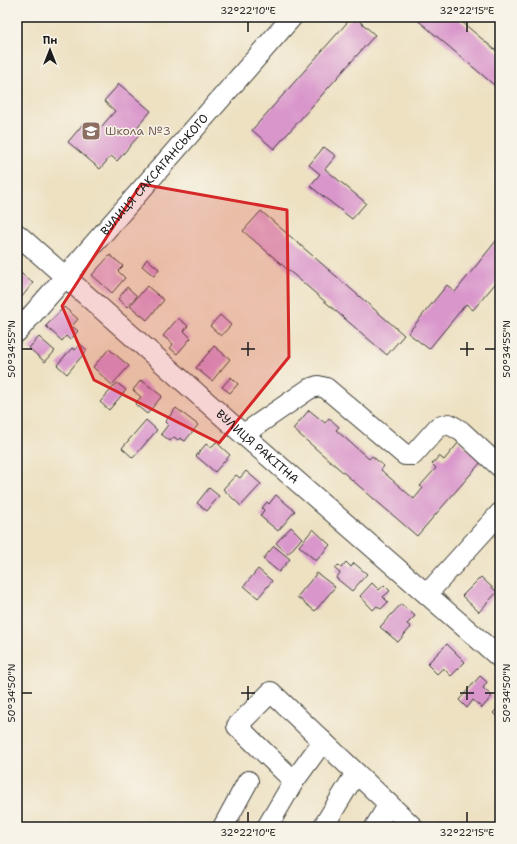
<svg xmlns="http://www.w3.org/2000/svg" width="517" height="844" viewBox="0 0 517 844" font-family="'Shantell Sans',sans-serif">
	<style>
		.building { fill: #d996cb }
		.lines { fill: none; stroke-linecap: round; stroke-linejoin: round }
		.minor-casing { stroke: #3b3a35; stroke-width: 22 }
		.minor { stroke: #fff; stroke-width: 20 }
		.marked { fill: #d62828; fill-opacity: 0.2; stroke: #d62828; stroke-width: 3; stroke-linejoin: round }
		.ticks { fill: none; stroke: #1c1c1c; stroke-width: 1.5 }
		.labels { text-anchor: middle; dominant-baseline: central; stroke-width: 3; stroke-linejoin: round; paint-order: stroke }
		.education-label { font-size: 12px; fill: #785e54; stroke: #f7f3e8; text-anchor: start }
		.street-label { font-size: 12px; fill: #1c1c1c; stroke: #f7f3e8 }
		.neatline { fill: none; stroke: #1c1c1c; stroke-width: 1.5 }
		.ticks-label { font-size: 10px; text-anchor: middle; fill: #1c1c1c }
	</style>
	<rect width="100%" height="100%" fill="#f7f3e8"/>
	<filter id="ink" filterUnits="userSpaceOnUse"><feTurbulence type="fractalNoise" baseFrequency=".025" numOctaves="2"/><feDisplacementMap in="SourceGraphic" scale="8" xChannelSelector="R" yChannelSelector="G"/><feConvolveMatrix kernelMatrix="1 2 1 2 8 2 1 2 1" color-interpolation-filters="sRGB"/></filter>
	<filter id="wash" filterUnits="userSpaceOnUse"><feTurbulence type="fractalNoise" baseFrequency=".012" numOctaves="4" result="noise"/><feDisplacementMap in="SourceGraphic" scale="16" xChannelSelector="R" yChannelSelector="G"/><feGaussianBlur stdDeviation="0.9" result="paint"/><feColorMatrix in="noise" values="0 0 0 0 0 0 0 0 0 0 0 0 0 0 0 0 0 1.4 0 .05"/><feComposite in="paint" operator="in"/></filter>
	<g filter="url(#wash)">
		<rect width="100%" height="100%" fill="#ede1c2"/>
		<g id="blocks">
			<path class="building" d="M352 17H355L375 35 274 149 252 130Z
				M414 17H456L500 54V90Z
				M119 84 151 111 138 126 143 131 117 161 111 156 100 169 68 142 83 124 95 134 115 111 104 101Z
				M324 147 336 156 325 169 366 203 352 219 310 186 320 174 309 165Z
				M261 211 404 335 387 355 243 231Z
				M500 236V278L473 310 466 304 429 349 408 333 447 285 455 292Z
				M110 255 123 266 118 271 125 278 112 293 92 275Z
				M147 259 159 269 154 276 142 266Z
				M17 270 33 283 17 303Z
				M147 286 164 300 147 320 130 306Z
				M127 287 137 296 127 307 118 299Z
				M64 307 78 319 72 326 78 331 70 340 66 336 62 341 46 326Z
				M220 315 231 325 221 336 210 326Z
				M178 318 188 326 184 331 191 338 177 354 170 348 173 344 163 336Z
				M39 337 55 351 45 362 29 348Z
				M80 344 87 350 67 374 57 365 72 348 75 350Z
				M214 346 230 359 212 381 196 368Z
				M109 349 129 366 112 385 93 367Z
				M231 377 238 384 230 393 222 387Z
				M141 380 162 396 147 414 135 404 141 397 133 390Z
				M117 383 126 390 109 410 100 402Z
				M176 408 198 425 185 441 180 438 178 440 174 437 170 441 161 434 168 425 165 422Z
				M309 410 325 423 329 418 339 427 336 430 369 459 372 456 384 466 381 470 414 499 423 488 420 486 436 468 432 464 439 456 444 460 459 442 482 461 417 536 293 429Z
				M146 420 157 430 133 458 122 448Z
				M216 442 230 455 215 472 196 456 206 444 211 448Z
				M246 471 261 484 241 506 223 489 236 475 240 478Z
				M209 488 219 496 207 511 197 503Z
				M276 495 295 511 278 531 260 516 264 510 262 508 267 502 269 504Z
				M291 527 302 538 288 554 276 543Z
				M313 529 330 545 316 561 299 546Z
				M274 546 290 559 279 572 263 559Z
				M346 562 351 567 354 563 367 574 352 591 336 578 340 573 335 569 338 565 341 568Z
				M258 569 272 581 258 598 244 586Z
				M317 573 335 587 315 611 297 597Z
				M481 577 497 592 479 612 462 596Z
				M372 583 379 590 384 585 390 591 383 597 388 602 381 609 377 606 373 610 360 596Z
				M401 604 415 616 407 624 411 627 398 642 380 627Z
				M447 644 465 662 451 676 443 668 437 674 427 664Z
				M480 676 487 682 483 688 492 696 482 708 473 700 467 708 459 700Z
				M500 706V720L493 713Z"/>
		</g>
	</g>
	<g filter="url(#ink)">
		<use href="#blocks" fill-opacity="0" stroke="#3b3a35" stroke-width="1"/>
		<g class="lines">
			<g class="minor-casing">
				<g id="minor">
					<path id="s1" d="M17 234 245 436 500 658"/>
					<path id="s2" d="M17 332 292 17"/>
					<path d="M245 436 251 429 309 389 318 386 326 388 405 455H413L438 427 449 424 461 431 500 467"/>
					<path d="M427 594 500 513"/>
					<path d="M294 781 237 726 271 692 413 827"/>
					<path d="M223 827 248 781"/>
					<path d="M267 827 294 781 323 741"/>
					<path d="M323 827 356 773"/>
					<path d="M375 827 389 804"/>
				</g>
			</g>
			<use href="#minor" class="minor"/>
		</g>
	</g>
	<path class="marked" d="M141 184 287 210 289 357 219 443 94 380 62 306Z"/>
	<path class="ticks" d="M248 22V32M467 22V32M248 342V356M467 342V356M22 349H32M241 349H255M460 349H474M485 349H495M248 686V700M467 686V700M22 693H32M241 693H255M460 693H474M485 693H495M248 812V822M467 812V822"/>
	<defs>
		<g id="school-square" transform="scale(1)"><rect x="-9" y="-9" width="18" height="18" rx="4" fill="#8d6e63" stroke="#f7f3e8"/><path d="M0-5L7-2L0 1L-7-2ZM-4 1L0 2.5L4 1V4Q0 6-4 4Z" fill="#fff"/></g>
	</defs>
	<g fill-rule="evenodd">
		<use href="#school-square" x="91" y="131"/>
	</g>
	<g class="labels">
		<g class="education-label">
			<text x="105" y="131">Школа №3</text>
		</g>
		<g class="street-label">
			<text stroke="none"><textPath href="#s2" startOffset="209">ВУЛИЦЯ САКСАГАНСЬКОГО</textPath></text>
			<text stroke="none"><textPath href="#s1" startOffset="321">ВУЛИЦЯ РАКІТНА</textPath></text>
		</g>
	</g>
	<rect width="517" height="844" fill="none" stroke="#f7f3e8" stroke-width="44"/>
	<g transform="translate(50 50)" stroke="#f7f3e8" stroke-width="3" paint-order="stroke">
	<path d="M0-3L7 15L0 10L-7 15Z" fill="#1c1c1c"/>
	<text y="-6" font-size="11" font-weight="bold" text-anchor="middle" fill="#1c1c1c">Пн</text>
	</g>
	<rect x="22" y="22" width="473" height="800" class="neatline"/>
	<g class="ticks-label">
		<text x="248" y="14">32°22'10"E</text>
		<text x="467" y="14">32°22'15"E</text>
		<text transform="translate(11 349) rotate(-90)" y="4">50°34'55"N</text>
		<text transform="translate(506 349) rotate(-90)" y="4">50°34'55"N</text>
		<text transform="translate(11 693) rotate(-90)" y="4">50°34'50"N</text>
		<text transform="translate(506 693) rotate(-90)" y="4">50°34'50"N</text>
		<text x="248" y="836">32°22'10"E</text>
		<text x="467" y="836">32°22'15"E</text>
	</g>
</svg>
